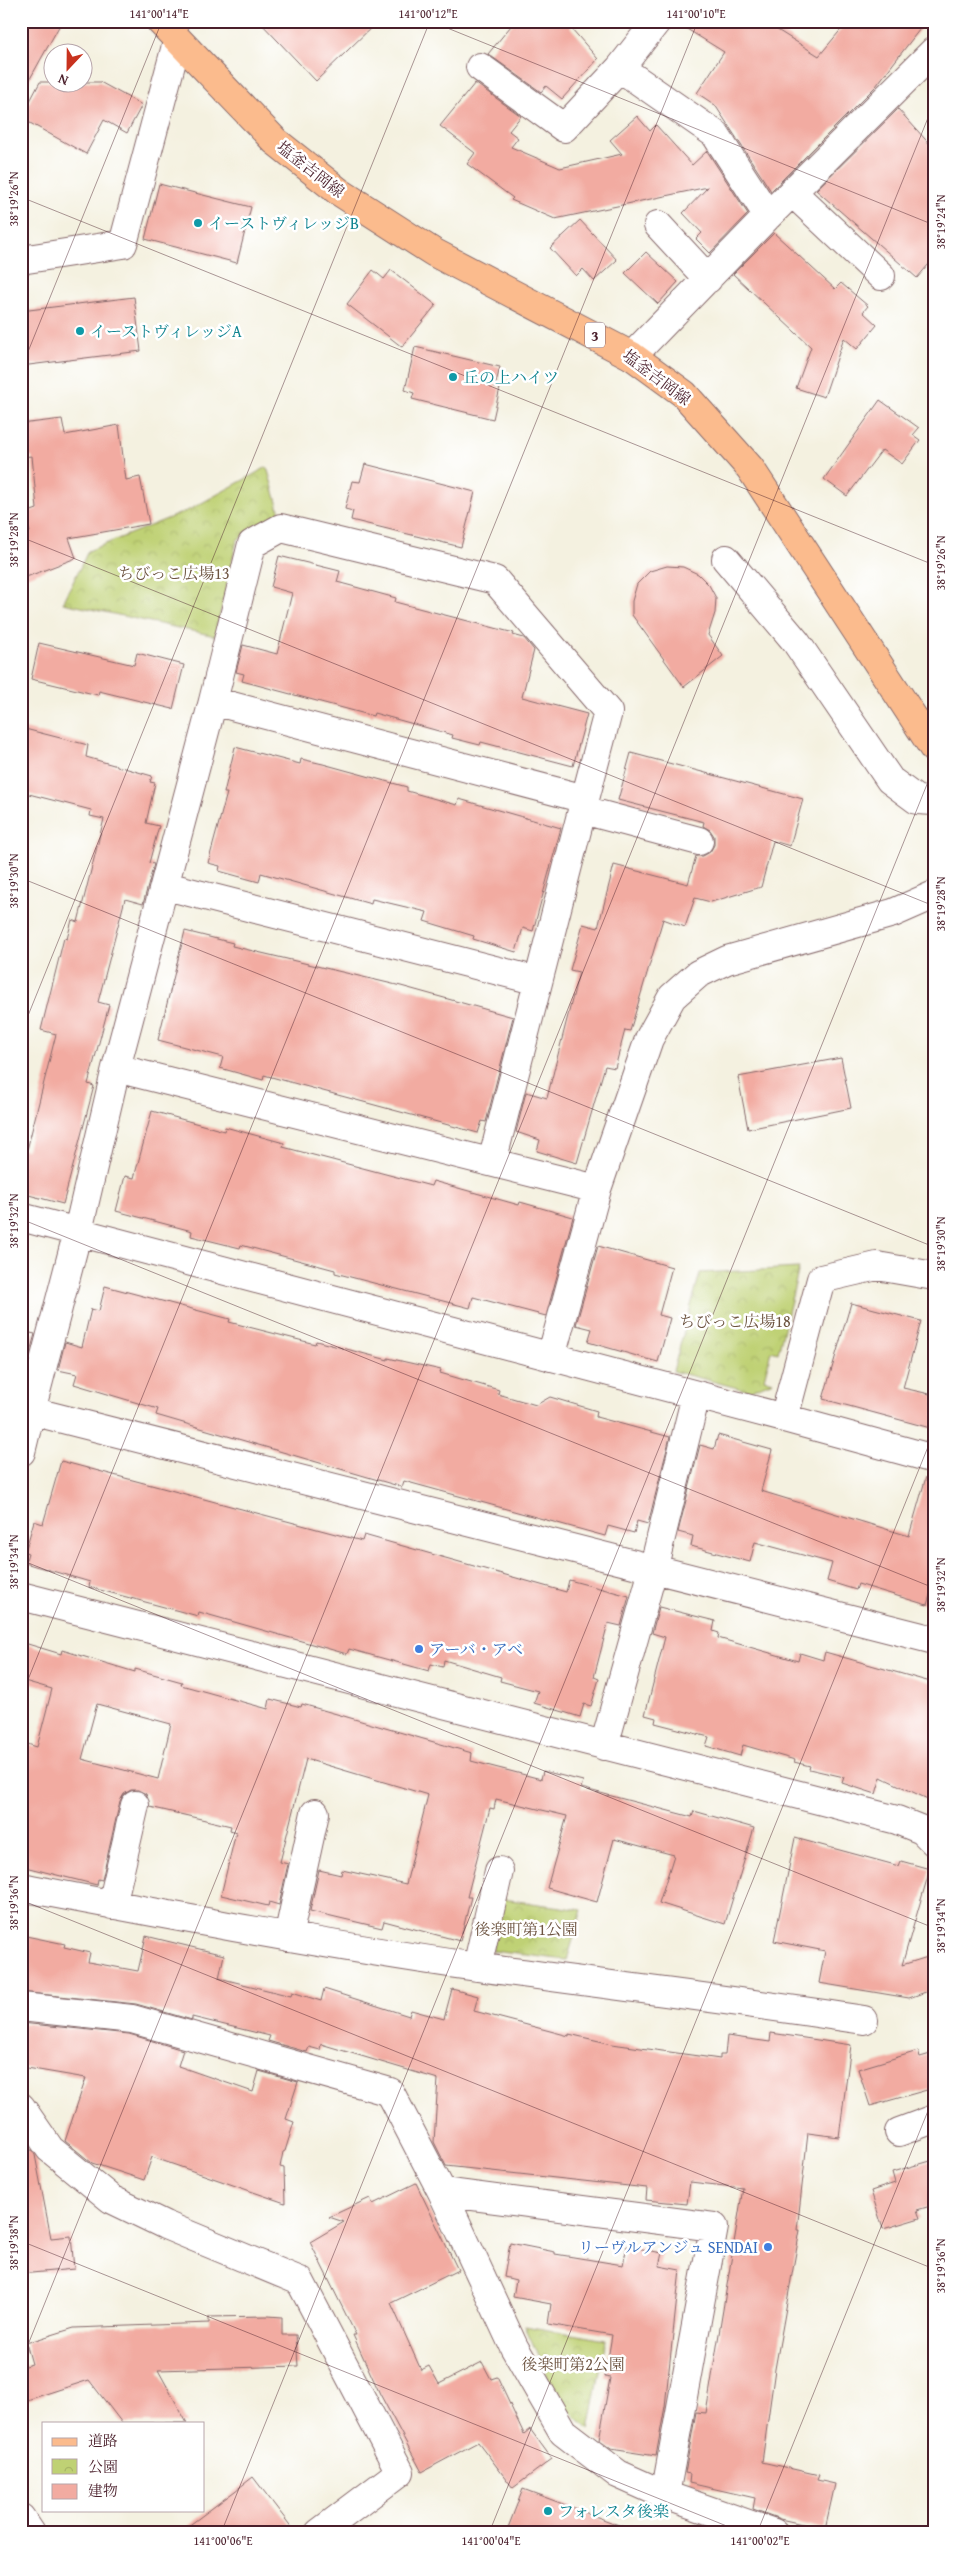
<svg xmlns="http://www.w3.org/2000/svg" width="955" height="2554" viewBox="0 0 955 2554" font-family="'Gentium Book Plus','Noto Serif JP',serif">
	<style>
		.park { fill: url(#park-crowns); stroke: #847850 }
		.building { fill: #f2aba1; fill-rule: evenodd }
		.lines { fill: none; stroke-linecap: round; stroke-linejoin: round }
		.minor-casing { stroke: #86686a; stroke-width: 30 }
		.major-casing { stroke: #86686a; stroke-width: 30 }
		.minor { stroke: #fff; stroke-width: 28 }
		.major { stroke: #fbbb8d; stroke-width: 28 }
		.ticks { fill: none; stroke: #4a1f2b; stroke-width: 1; stroke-opacity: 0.45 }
		.culture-dot { fill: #0f9aa8; stroke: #fff; stroke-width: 2 }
		.shop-dot { fill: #3f7fe0; stroke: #fff; stroke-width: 2 }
		.labels { text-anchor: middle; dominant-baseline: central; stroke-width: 5; stroke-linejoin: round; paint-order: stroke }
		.shield { fill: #fff; stroke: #80626b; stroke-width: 1 }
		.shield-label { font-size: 15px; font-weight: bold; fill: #4a1f2b }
		.street-label { font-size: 16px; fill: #4a1f2b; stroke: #fff }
		.culture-label { font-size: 16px; fill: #0d838f; stroke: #fff; text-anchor: start }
		.park-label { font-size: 16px; fill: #6d5441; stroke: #fff }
		.shop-label { font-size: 16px; fill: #366cbe; stroke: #fff; text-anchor: start }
		.neatline { fill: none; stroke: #4a1f2b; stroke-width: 2 }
		.ticks-label { font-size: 12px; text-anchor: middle; fill: #4a1f2b }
	</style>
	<defs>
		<pattern id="park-crowns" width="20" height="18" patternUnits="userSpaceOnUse" patternTransform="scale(1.25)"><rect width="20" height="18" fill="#bfd174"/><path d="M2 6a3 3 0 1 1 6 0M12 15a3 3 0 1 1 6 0" fill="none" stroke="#a6b365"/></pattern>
	</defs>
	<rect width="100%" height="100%" fill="#fff"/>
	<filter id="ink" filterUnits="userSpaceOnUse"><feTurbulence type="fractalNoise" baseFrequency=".02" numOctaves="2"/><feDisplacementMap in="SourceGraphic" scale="10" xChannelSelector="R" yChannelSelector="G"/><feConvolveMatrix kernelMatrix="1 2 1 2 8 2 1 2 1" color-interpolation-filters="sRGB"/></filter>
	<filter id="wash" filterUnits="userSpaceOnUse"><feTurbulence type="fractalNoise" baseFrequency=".0096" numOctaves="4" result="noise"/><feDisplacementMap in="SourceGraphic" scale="20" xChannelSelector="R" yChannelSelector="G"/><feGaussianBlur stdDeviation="1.12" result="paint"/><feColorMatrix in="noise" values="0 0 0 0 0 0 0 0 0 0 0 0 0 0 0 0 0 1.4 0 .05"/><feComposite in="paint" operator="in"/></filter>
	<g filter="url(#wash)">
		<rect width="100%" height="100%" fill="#f4f1e0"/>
		<path class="park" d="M267 467 280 513 237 540 215 636 63 603 88 551 189 510Z
			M799 1268 778 1353 771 1351 764 1379 773 1381 749 1391 673 1371 700 1273Z
			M503 1899 582 1910 567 1960 492 1951Z
			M525 2326 606 2340 589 2430 557 2398Z"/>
		<g id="blocks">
			<path class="building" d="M21 21H62L21 95Z
				M259 21H378L316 81Z
				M515 21H565L598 59 562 99 546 86 541 92 488 54Z
				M674 21H763L819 56 848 21H926L876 86 771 191 715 105 697 93 724 52Z
				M40 82H100L142 105 127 133 104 120 86 154 21 118Z
				M475 83 521 116 509 131 518 138 511 147 560 168 622 154 610 140 637 116 650 131 656 125 692 165 707 151 748 214 710 253 696 239 702 233 683 213 708 187 555 219 511 200 513 198 467 164 475 153 440 126Z
				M898 109 934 149V258L917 278 816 190Z
				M159 184 251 207 237 263 145 239Z
				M580 220 617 260 594 281 583 269 576 276 550 248Z
				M774 233 835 289 841 283 868 306 863 312 877 325 857 349 844 338 824 397 796 388 811 347 733 274Z
				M646 252 678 282 658 304 625 273Z
				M373 270 384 279 391 270 436 305 402 347 347 304Z
				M134 297 141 351 21 366V311Z
				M415 347 500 367 495 387 500 388 493 419 412 399 414 393 405 390Z
				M880 400 919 428 913 435 920 440 902 464 882 450 847 496 824 479Z
				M62 419 65 435 119 425 126 480 140 477 149 524 69 538 76 558 21 579V535L30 532 23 514 37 509 32 456 21 457V424Z
				M365 464 475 492 461 547 351 520 353 511 345 509 352 481 360 482Z
				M279 556 340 571 337 582 396 598 395 602 514 633 513 635 524 638 534 650 522 697 587 714 573 766 481 742 480 745 452 738 453 735 374 713 373 716 242 681 244 674 236 672 243 645 277 654 292 593 271 587Z
				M667 566 683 567 698 574 709 585 716 598 715 613 708 635 723 656 684 687 632 615V601L637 584 650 571Z
				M39 643 134 665 137 653 184 665 173 709 99 691 98 695 31 679Z
				M25 729 88 745 86 757 152 776 150 782 155 783 146 823 159 826 149 863 154 864 143 904 125 899 98 1002 109 1005 88 1084 94 1086 63 1204 21 1193V1149L27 1150 56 1034 41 1030 64 938 67 939 72 920 78 922 104 819 90 816 91 810 21 792V745Z
				M235 747 300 764 301 759 323 764 407 787V791L457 805 459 799 561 828 533 931 523 928 516 952 473 939 474 936 424 921 427 912 372 899 371 904 261 873 259 882 219 871 220 866 208 863 227 793H224Z
				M631 753 803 799 790 846 773 841 761 887 711 902 695 898 685 927 663 919 630 1031 625 1030 615 1068 605 1066 577 1163 537 1151 540 1140 516 1132 526 1092 547 1098 579 972 570 970 583 924 598 928 614 865 688 884 696 856H703L710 852 714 845V836L710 830 703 826 704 822 618 800Z
				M185 931 233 943 232 946 401 986 513 1017 486 1122 482 1121 478 1133 264 1075 263 1080 220 1068 223 1057 158 1040Z
				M841 1058 851 1108 748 1129 738 1077Z
				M152 1111 224 1131 225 1127 284 1143 283 1147 431 1186 433 1181 519 1205 520 1202 573 1217 546 1316 473 1297 470 1308 335 1273V1270L241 1245 240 1248 191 1236 192 1231 116 1211 125 1176 134 1178Z
				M598 1246 672 1267 659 1315 670 1318 658 1362 588 1342 592 1329 576 1325Z
				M105 1286 230 1319 229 1322 315 1344 316 1341 388 1360V1358L441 1370 440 1373 499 1390 498 1394 536 1405 550 1397 597 1411 596 1417 670 1437 648 1524 637 1521 634 1533 608 1526 605 1536 404 1481 402 1487 156 1415 158 1409 74 1384 77 1374 58 1370 65 1342 82 1347 91 1309 99 1311Z
				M851 1303 921 1321 903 1388 934 1395V1429L823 1399Z
				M21 1331 35 1334 27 1363 21 1362Z
				M718 1435 772 1450 761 1491 909 1536 926 1477 934 1478V1582L927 1605 858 1584 856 1590 827 1581 832 1563 755 1542 750 1562 691 1546 693 1536 678 1532 700 1445 714 1449Z
				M61 1461 362 1541 364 1535 566 1592 569 1580 629 1596 621 1626 608 1623 594 1677 599 1679 591 1706 584 1704 580 1717 534 1703 538 1691 500 1681 501 1677 444 1660 443 1667 431 1664 429 1671 349 1649 347 1654 199 1612 198 1616 89 1587 90 1582 25 1563 28 1553 25 1552 34 1521 43 1524Z
				M659 1607 715 1621 713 1631 719 1633 718 1638 798 1661 800 1653 823 1660 825 1652 934 1683V1802L881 1777 876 1794 842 1783 844 1777 809 1769 810 1766 794 1762 795 1760 743 1745 740 1756 706 1746 709 1737 655 1723 656 1718 645 1715 665 1637 652 1633Z
				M21 1642 61 1654 62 1650 135 1672V1669L182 1682 181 1685 268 1709 270 1699 301 1707 302 1704 472 1753 471 1761 541 1779 543 1771 583 1781 581 1788 692 1817 694 1811 754 1828 725 1924 659 1903 674 1855 614 1839 597 1902 547 1888 567 1816 496 1799 494 1809 490 1808 467 1897H471L460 1941 384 1921 382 1928 310 1911 319 1870 341 1875 342 1870 406 1884 428 1795 306 1759 280 1862 288 1864 279 1905 269 1902 268 1906 221 1895 236 1832 230 1830 231 1826 150 1807 146 1794 138 1790H131L124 1794 120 1801 102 1880 98 1879 97 1885 21 1866V1742L37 1747 52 1689 21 1680ZM97 1704 171 1724 158 1779 82 1759Z
				M795 1838 899 1866 901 1861 930 1869 902 1965 934 1955V1989L909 1998 819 1983 825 1951 774 1941Z
				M21 1935 65 1944 64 1947 90 1953 88 1962 138 1971 146 1936 224 1955 219 1978 291 1996 292 1992 321 2001 324 1989 409 2016 411 2010 444 2019 452 1989 478 1996 474 2011 569 2036V2034L612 2044 720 2059V2055H725L727 2036 770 2042 771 2033 851 2045 839 2137 808 2133 797 2230H800L775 2369 762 2462 819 2475 817 2480 835 2484 825 2529 780 2519 753 2509 755 2498 689 2483 690 2474 685 2473 696 2412 706 2413 743 2188 690 2182 687 2204 646 2200 647 2188 446 2166 434 2142 438 2079 321 2044 320 2050 309 2047 307 2052 268 2041 270 2036 192 2017V2020L136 2004 21 1992Z
				M21 2023 129 2034 183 2050 178 2066 253 2092 259 2071 298 2082 286 2119 294 2122 285 2151 283 2152 280 2167 284 2168 285 2203 152 2157 144 2180 92 2163 65 2141 86 2078 21 2067Z
				M918 2051 920 2057 934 2053V2088L870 2106 858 2069Z
				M32 2150 35 2155 51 2238 71 2236 74 2269 21 2274V2151Z
				M934 2160V2205L917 2210 920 2218 883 2229 871 2191 895 2183 892 2172Z
				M416 2183 458 2270 391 2303 421 2370 429 2366 439 2384 482 2362 491 2379 497 2377 524 2434 530 2429 552 2459 513 2488 478 2442 422 2472 380 2394 353 2335H356L310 2242 344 2222 329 2217 370 2198 373 2204Z
				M510 2243 555 2252V2254L623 2265 627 2246 662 2253 659 2266 680 2270 665 2406 656 2456 611 2449 599 2440 610 2378 605 2377 612 2335 548 2324 551 2304 513 2297 516 2280 504 2277Z
				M268 2316 282 2317V2335H296L298 2366 158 2370 187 2423H122L89 2380 21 2402V2367L32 2364 26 2343 74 2328 209 2323V2317Z
				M253 2477 296 2533H179L235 2491Z
				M523 2489 632 2530 631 2533H506Z"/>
		</g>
	</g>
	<g filter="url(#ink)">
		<use href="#blocks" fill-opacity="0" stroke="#86686a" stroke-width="1"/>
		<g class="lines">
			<g class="minor-casing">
				<path id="minor" d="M480 67 564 128 620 68 715 134 768 216
					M620 68 657 21
					M792 192 881 276
					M658 225 708 279
					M21 260 123 244 177 42
					M632 356 768 216 934 51
					M726 559 796 642 890 780 917 800 934 801
					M583 810 699 841
					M166 886 538 981
					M116 1068 597 1189
					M492 1162 585 799
					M21 1217 784 1418 934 1459
					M551 1357 597 1189 649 1039 672 997 698 974 727 960 893 913 934 895
					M21 1409 31 1411 78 1231 116 1068 213 701 585 799 608 712 495 580 281 528 252 544 213 701
					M784 1418 821 1279 877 1266 934 1276
					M21 1452 31 1411 934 1640
					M21 1596 897 1820 922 1830 934 1842
					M604 1746 653 1570 696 1395
					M21 1887C173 1916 324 1945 477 1967 606 1985 735 2000 864 2020
					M112 1905 135 1805
					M288 1937 315 1813
					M477 1967 499 1871
					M21 2007 132 2019 390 2092 442 2192
					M21 2107 50 2149 111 2199 165 2225 300 2281 400 2472 319 2533
					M899 2132 934 2119
					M665 2495 714 2227 442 2192 514 2347 563 2432 618 2474 665 2495 774 2533
					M21 2518 31 2533"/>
			</g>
			<g class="major-casing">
				<path id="major" d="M160 21 275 141 338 191 433 252 632 356 684 394 750 468 934 749"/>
			</g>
			<use href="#minor" class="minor"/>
			<use href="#major" class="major"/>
		</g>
	</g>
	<path class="ticks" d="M430 21 934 225M21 197 934 565M21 369 162 21M21 537 934 906M21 878 934 1247M21 1033 430 21M21 1219 934 1588M21 1560 934 1928M21 1697 698 21M21 1900 934 2269M21 2241 744 2533M21 2362 934 103M221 2533 934 767M489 2533 934 1432M757 2533 934 2096"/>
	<g class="culture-dot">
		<circle cx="198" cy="223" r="5"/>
		<circle cx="80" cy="331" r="5"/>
		<circle cx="453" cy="377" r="5"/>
		<circle cx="548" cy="2511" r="5"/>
	</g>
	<g class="shop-dot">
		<circle cx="419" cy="1649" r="5"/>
		<circle cx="768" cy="2247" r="5"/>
	</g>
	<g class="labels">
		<rect class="shield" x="585" y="322.5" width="20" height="25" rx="4"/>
		<g class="shield-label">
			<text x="595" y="335">3</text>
		</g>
		<g class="street-label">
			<text transform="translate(311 169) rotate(38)">塩釜吉岡線</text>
			<text transform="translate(657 377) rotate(37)">塩釜吉岡線</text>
		</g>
		<g class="culture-label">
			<text x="208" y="223">イーストヴィレッジB</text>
			<text x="90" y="331">イーストヴィレッジA</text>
			<text x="463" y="377">丘の上ハイツ</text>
			<text x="558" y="2511">フォレスタ後楽</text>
		</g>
		<g class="park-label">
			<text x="174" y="573">ちびっこ広場13</text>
			<text x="735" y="1321">ちびっこ広場18</text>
			<text x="526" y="1929">後楽町第1公園</text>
			<text x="573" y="2364">後楽町第2公園</text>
		</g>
		<g class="shop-label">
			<text x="429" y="1649">アーバ・アベ</text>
			<text x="758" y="2247" text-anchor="end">リーヴルアンジュ SENDAI</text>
		</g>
	</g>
	<rect width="955" height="2554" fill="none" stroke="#fff" stroke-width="55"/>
	<rect x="42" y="2422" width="162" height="90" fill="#ffffff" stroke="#b7a5aa"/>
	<rect x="52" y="2438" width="25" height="8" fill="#fbbb8d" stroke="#b7a5aa"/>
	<text x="88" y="2446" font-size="15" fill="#4a1f2b">道路</text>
	<rect x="52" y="2459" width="25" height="15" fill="url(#park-crowns)" stroke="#b7a5aa"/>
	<text x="88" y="2472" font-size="15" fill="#4a1f2b">公園</text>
	<rect x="52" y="2484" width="25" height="15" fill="#f2aba1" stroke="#b7a5aa"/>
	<text x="88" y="2496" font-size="15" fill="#4a1f2b">建物</text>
	<g transform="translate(68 68) rotate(202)"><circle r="24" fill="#ffffff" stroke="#b7a5aa"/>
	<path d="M0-4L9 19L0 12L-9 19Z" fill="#c8321e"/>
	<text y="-8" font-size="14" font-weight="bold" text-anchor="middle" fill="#4a1f2b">N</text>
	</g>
	<rect x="28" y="28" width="900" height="2498" class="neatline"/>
	<g class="ticks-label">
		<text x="159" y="18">141°00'14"E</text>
		<text x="428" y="18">141°00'12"E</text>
		<text x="696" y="18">141°00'10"E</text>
		<text transform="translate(14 199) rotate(-90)" y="4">38°19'26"N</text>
		<text transform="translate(941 222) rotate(-90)" y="4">38°19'24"N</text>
		<text transform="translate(14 540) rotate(-90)" y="4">38°19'28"N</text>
		<text transform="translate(941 563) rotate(-90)" y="4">38°19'26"N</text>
		<text transform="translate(14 881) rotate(-90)" y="4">38°19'30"N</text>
		<text transform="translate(941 904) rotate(-90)" y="4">38°19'28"N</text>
		<text transform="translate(14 1221) rotate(-90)" y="4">38°19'32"N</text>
		<text transform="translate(941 1244) rotate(-90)" y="4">38°19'30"N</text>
		<text transform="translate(14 1562) rotate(-90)" y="4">38°19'34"N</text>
		<text transform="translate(941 1585) rotate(-90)" y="4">38°19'32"N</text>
		<text transform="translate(14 1903) rotate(-90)" y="4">38°19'36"N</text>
		<text transform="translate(941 1926) rotate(-90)" y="4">38°19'34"N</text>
		<text transform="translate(14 2243) rotate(-90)" y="4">38°19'38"N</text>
		<text transform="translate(941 2266) rotate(-90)" y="4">38°19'36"N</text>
		<text x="223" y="2545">141°00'06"E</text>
		<text x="491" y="2545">141°00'04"E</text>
		<text x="760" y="2545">141°00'02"E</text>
	</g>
</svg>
